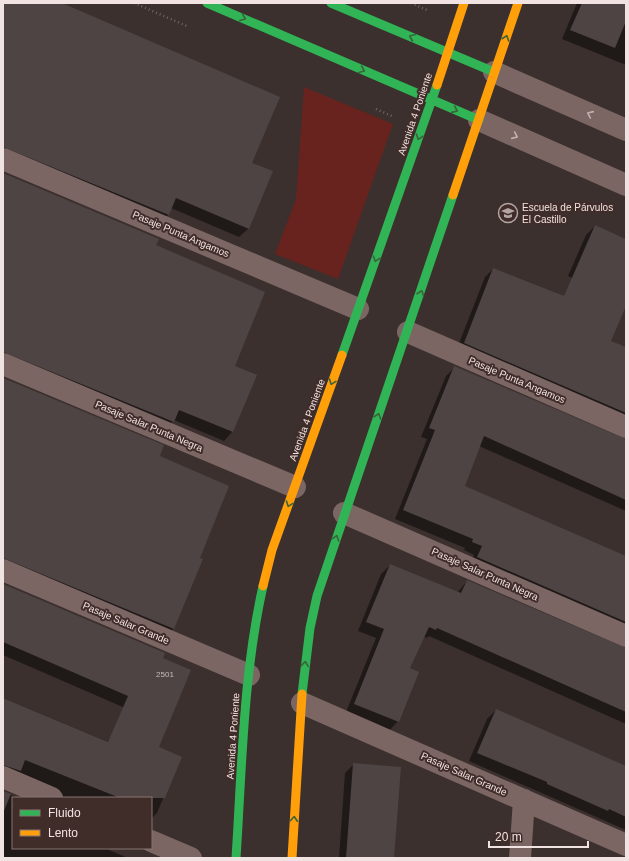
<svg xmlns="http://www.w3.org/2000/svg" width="629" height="861" viewBox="0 0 629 861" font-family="Helvetica,sans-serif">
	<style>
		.green { fill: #68231e }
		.shadow { fill: #0007 }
		.building { fill: #4e4443 }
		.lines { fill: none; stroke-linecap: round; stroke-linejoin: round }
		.path { stroke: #746564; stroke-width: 2.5; stroke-dasharray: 1 3; stroke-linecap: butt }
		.street { stroke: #7b6663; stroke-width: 22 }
		.fast { stroke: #30b455; stroke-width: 9 }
		.slow { stroke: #ff9f0a; stroke-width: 9 }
		.oneway { stroke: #3a623b }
		.oneway2 { stroke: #c2b1af }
		.labels { text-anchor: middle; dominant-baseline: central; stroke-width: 4; stroke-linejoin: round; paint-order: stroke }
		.number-label { font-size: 8px; fill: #c8bbba }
		.street-label { font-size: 10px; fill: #f1e3e1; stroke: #402c29 }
		.poi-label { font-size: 10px; fill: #f1e3e1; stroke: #402c29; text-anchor: start }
	</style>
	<rect width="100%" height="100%" fill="#3b302e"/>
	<path class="green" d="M304 87 393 124 338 279 275 254 296 199Z"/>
	<path class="shadow" d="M3 3H60L251 164 272 172 248 229 239 237 171 208 168 215 159 224 3 158Z
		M577 3H626V65L562 39Z
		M3 174 155 246 234 366 256 376 232 432 224 441 174 420 164 430 3 363Z
		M595 226 626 239V301L568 276 586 235Z
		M493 269 610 341 626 348V427L456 351 485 277Z
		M455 367 626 440V511L479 446 463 486 626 557V636L469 566 474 555 464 550 465 548 395 519 427 439 421 437 446 376Z
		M3 379 158 457 198 558 202 559 173 629 164 637 3 569Z
		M390 565 457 593 467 581 626 649V724L429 636 427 638 423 636 409 668 398 721 390 730 346 712 376 638 358 631 381 574Z
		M3 585 161 658 162 724 3 655Z
		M3 698 175 770 157 813 151 819V798H52L3 776Z
		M496 710 626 767V830L469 761 487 719Z
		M354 764 394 858H339L345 773Z
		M3 792 18 798H13V848H109V850L128 858H3Z"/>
	<path class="building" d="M3 3H62L280 97 252 163 273 171 249 229 176 198 169 215 3 147Z
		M582 3H626V21L615 48 570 30Z
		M3 173 159 239 156 245 265 292 235 366 257 375 233 432 179 410 174 422 3 352Z
		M595 225 626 239V306L611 341 626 347V413L464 343 493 268 564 296Z
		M454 366 626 439V500L484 436 465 486 626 556V622L477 557 482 546 472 542 473 539 403 510 435 430 429 428Z
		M3 378 164 445 160 456 229 486 200 558 203 559 174 629 3 558Z
		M390 564 461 593 467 580 626 648V712L437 628 436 630 429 627 410 668 419 672 399 722 354 704 384 629 366 622Z
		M3 584 165 653 163 658 191 670 159 747 182 757 165 798H120L25 760 21 771 3 765V698L108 742 128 696 3 642Z
		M496 709 626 766V817L609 809 608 811 547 784V782L477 753Z
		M353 763 401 767 394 858H346Z
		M3 791 11 794 3 813Z"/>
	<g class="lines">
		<path class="path" d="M134 3 189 27
			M411 3 429 11
			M376 109 394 117"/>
		<path class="street" d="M494 72 626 130
			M479 120 626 185
			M3 159 358 309
			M408 332 626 427
			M3 364 295 487
			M344 513 626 636
			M3 570 249 675
			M302 703 626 845
			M3 777 52 798
			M151 841 191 858
			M520 858 524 800"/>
		<path class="fast" d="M207 3 479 120
			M331 3 494 72
			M342 355 437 85
			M302 694 310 628 317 596 453 195
			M236 858C242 767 243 675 263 586"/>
		<path class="slow" d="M437 85 464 3
			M453 195 518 3
			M263 586 272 550 342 355
			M292 858 302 694"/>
	</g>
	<defs><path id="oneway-chevron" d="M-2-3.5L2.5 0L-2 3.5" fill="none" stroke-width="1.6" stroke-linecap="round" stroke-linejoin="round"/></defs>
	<g class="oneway">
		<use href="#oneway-chevron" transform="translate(243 18) rotate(23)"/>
		<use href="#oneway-chevron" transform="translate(412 37) rotate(-157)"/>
		<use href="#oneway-chevron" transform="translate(506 38) rotate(-71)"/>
		<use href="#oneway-chevron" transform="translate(362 70) rotate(23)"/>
		<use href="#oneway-chevron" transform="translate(455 110) rotate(24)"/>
		<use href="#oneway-chevron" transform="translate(419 137) rotate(109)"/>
		<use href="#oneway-chevron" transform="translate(376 259) rotate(109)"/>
		<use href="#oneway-chevron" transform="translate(421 293) rotate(-71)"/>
		<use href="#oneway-chevron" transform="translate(332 382) rotate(110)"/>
		<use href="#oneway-chevron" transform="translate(378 416) rotate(-71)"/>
		<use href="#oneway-chevron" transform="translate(289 504) rotate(110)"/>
		<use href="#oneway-chevron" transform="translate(336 538) rotate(-72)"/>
		<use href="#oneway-chevron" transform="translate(305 664) rotate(-84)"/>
		<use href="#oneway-chevron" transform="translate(294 819) rotate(-86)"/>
	</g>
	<g class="oneway2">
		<use href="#oneway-chevron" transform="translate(590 114) rotate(-156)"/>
		<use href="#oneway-chevron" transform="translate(515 136) rotate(24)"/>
	</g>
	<defs>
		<g id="school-ring" transform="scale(1)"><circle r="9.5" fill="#402c29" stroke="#b1a4a2" stroke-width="1.5"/><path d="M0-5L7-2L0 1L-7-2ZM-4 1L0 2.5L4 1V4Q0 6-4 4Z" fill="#b1a4a2"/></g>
	</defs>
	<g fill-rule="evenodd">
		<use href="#school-ring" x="508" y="213"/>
	</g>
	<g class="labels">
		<g class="number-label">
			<text x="165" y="674">2501</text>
		</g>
		<g class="street-label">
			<text transform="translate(415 114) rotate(-71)">Avenida 4 Poniente</text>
			<text transform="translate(181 234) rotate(23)">Pasaje Punta Angamos</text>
			<text transform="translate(517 380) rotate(23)">Pasaje Punta Angamos</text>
			<text transform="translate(307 420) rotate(-70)">Avenida 4 Poniente</text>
			<text transform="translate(149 426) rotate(23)">Pasaje Salar Punta Negra</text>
			<text transform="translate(485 574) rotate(24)">Pasaje Salar Punta Negra</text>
			<text transform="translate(126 623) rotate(23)">Pasaje Salar Grande</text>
			<text transform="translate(233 736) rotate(-86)">Avenida 4 Poniente</text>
			<text transform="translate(464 774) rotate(24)">Pasaje Salar Grande</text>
		</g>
		<g class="poi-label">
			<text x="522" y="207">Escuela de Párvulos<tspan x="522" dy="12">El Castillo</tspan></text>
		</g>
	</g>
	<rect width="629" height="861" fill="none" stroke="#f1e3e1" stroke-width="8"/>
	<rect x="12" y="797" width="140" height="52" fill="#402c29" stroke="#877573"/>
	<rect x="20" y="810" width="20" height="6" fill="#30b455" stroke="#877573"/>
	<text x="48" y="817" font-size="12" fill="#f1e3e1">Fluido</text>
	<rect x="20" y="830" width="20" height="6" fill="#ff9f0a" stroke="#877573"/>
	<text x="48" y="837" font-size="12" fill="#f1e3e1">Lento</text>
	<path d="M489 841v6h99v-6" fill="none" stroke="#f1e3e1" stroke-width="2"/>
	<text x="495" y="841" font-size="12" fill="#f1e3e1" stroke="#402c29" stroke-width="3" paint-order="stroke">20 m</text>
</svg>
